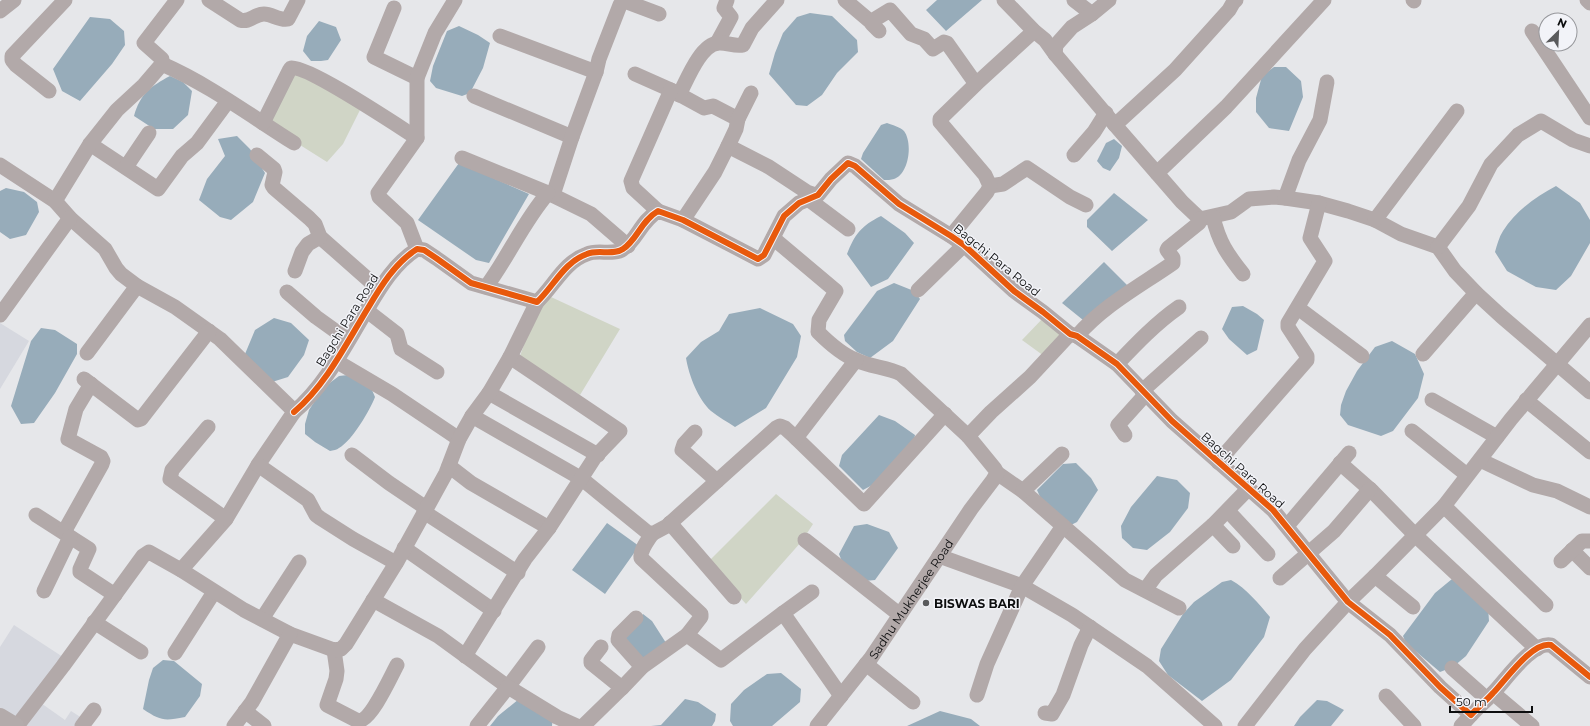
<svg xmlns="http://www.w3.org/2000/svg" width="1590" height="726" viewBox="0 0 1590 726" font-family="Montserrat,sans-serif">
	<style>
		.built { fill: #d6d8df }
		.green { fill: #d0d5c6 }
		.water { fill: #97acba }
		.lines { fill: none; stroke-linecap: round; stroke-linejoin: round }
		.minor { stroke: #b2a9a9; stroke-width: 15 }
		.major { stroke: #b3abab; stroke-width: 18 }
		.cycleway-casing { stroke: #f2f3f8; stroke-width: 8 }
		.cycleway { stroke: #e8590c; stroke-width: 6 }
		.poi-dot { fill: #595a5c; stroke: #f2f3f8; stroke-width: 1.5 }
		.labels { text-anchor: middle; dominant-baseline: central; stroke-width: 3; stroke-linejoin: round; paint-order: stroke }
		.street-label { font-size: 12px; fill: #0d0e0f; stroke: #f2f3f8 }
		.poi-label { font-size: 12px; font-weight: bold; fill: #0d0e0f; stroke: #f2f3f8; text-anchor: start }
	</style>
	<rect width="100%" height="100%" fill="#e6e7ea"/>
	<path class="built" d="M0 323 29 341 0 389Z
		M14 625 66 659 18 722 0 711V647Z
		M38 701 65 720 71 711 85 720 82 726H19Z"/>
	<path class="green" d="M297 63 360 110 343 144 327 162 262 121Z
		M551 297 620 329 580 395 520 356 540 299Z
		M1045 316 1066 334 1044 356 1022 340Z
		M776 494 813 524 802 541 746 604 708 562Z"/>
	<path class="water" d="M937 0H982L946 31 926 10Z
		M810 13 832 16 857 40 858 52 837 73 822 95 807 106 796 105 769 74 775 53 783 33 797 17Z
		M90 17 110 19 124 31 125 45 112 64 80 101 62 91 53 69Z
		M319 21 336 27 341 40 328 60 321 61H311L303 51 307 36Z
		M459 26 478 35 490 43 483 68 470 93 462 96 436 88 430 81 433 66 447 31Z
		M1274 67H1286L1301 81 1303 97 1289 131 1269 128 1256 112V98L1262 76Z
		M170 76 183 82 192 91 188 115 173 129H154L134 116C140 94 151 86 170 76Z
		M887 123C892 125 900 127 904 131 913 143 909 174 894 179 891 180 887 180 884 180L861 159 863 153 881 125Z
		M237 136 250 149 265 173 253 202 231 220 220 217 199 200 207 179 225 156 218 139Z
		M1114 139 1122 146 1119 158 1110 171 1103 168 1097 161 1106 143Z
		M459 163 529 194 489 263 476 260 418 220Z
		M1556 186 1580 203 1590 220V243L1571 276 1556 290 1536 287 1507 271 1495 252C1497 245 1499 237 1503 231 1515 212 1535 197 1556 186Z
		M6 188 24 192 37 202 39 212 26 235 10 239 0 232V191Z
		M1114 193 1148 220 1112 251 1087 227V220Z
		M881 216 905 233 914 243 888 279 871 287 847 254C855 234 861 226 881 216Z
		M1104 262 1128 286 1083 320 1062 303Z
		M894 283 914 291 920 299 893 341 870 358 857 352 845 341 844 335 877 291Z
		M1243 306 1257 314 1264 320 1257 350 1247 355 1229 339 1222 329 1232 307Z
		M760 308 793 324 801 336 797 357 766 408 735 427C728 422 718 417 711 411 698 399 689 376 686 358L701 342 719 331 729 314Z
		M274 318 291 323 309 340 304 355 288 377 272 382 245 354 255 330Z
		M41 328 55 330 77 344V354L55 393 34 423 21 424 11 406 31 341Z
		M1392 341 1415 354 1424 374 1418 398 1393 431 1381 436 1348 425 1340 415 1341 405 1346 391 1357 371 1375 347Z
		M348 375 372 390 375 397C370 410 352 441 339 448 337 450 333 450 330 451L315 442 305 434V424L309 410 318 396 331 382 339 376Z
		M879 415 895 421 915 435 913 447 878 482 863 490 839 466 842 455Z
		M1076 463 1091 478 1098 490 1077 522 1071 525 1041 499 1037 490 1063 464Z
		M1157 476 1177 480 1190 493 1188 508 1170 532 1147 550 1133 548 1122 538 1121 526 1131 507Z
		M607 523 639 546 605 594 572 570Z
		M867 524 889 532 898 548 875 580 865 581 843 564 839 554 854 526Z
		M1452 579 1488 607 1489 621 1466 656 1453 667 1440 672 1406 643 1403 636 1435 593Z
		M1231 580C1247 589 1258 603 1270 617L1264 637 1231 680 1202 701 1168 675 1159 661 1161 649 1183 614 1194 602 1222 582Z
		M643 614 652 621 668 646 646 661 621 638Z
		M163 660 174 661 202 684 200 696 185 717C164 721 161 721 143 709L149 680 153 668Z
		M781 673 801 689 800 702 772 726H733L730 721 731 704 744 690 767 674Z
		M519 699 553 715 552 726H490L498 716Z
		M685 699 698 702 716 714 715 721 712 726H651L661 725Z
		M1317 700 1327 701 1344 710 1331 726H1294L1300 717Z
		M940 711 971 719 980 726H907Z"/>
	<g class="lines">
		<g class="minor">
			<path d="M209 0 240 20C250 23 254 14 264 14 272 14 280 21 288 19L298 0"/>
			<path d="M845 0 871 22"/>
			<path d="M1004 0 1034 31 1045 40 1055 54 1115 125 1182 202 1200 219 1231 212 1249 199 1274 197 1285 198 1319 203 1348 211 1375 220 1401 234 1438 247 1455 271 1476 293 1501 316 1590 392"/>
			<path d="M1074 0 1092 14"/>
			<path d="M1413 0 1414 1"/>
			<path d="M1587 0 1590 3"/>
			<path d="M394 8 374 57 417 78"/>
			<path d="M0 11 14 0"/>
			<path d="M879 31 872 24V21L890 10 911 34 924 39 933 49 944 42 947 43 976 84"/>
			<path d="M1532 31 1590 118"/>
			<path d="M500 36 596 72"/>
			<path d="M717 43 730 19 731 17 724 8 727 0"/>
			<path d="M1055 54 1056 45 1072 27 1092 14 1109 0"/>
			<path d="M162 64C208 84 251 116 294 143"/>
			<path d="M635 74 671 90 704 108 713 106 738 119"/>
			<path d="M49 91 16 65 12 60V56L65 0"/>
			<path d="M679 95C687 80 700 45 718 43 726 42 735 47 743 45L752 28 777 0"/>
			<path d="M474 96 572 137"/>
			<path d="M263 123 289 71 291 68C307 65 398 126 417 138"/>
			<path d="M1115 125 1175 70 1229 10 1233 3 1236 0"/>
			<path d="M90 144 158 189 182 156 197 143 228 101"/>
			<path d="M728 146 769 167 807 192 816 195"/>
			<path d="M257 155 274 169 275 172 272 185 274 188 309 218 315 224 320 237 379 289"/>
			<path d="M1074 155 1094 132 1106 113"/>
			<path d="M462 158 548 193 591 214 628 246"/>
			<path d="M0 165 55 201 70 218 105 249 116 268 121 274 137 286 175 307 220 339 290 407 294 412 258 465 226 519 181 570"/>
			<path d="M126 167 149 133"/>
			<path d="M1157 173 1226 107 1324 0"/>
			<path d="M990 186 1003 184 1027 168 1070 197 1086 205"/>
			<path d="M553 195 572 137 596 72 599 59 620 5 622 2H627L659 14"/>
			<path d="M1285 198 1299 160 1320 120 1327 82"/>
			<path d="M808 199 848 229"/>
			<path d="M55 201 90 144 117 110 144 85 162 64V59L144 43 177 0"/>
			<path d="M658 211 633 188 631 181 671 90"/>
			<path d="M1213 217C1219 242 1227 254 1243 274"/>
			<path d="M683 220 715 172 728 146 736 129 738 119 751 93"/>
			<path d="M1375 220 1457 111"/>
			<path d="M951 236 987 192 990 186 985 175 940 122V119L976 84 1034 31"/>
			<path d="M773 238 836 291 819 320 818 332C828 342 843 355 856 360 870 367 887 367 901 374L968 436"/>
			<path d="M1438 247 1469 206 1491 164 1518 135 1541 121 1573 140 1590 146"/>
			<path d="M417 249 407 223 379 197 378 193 417 138V78L435 33 455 0"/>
			<path d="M295 271 302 252 308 244 320 237"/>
			<path d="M486 287C509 256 523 222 548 193"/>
			<path d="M918 290 964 245"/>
			<path d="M287 292 316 317 348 340"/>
			<path d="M1298 308 1362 356"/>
			<path d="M366 310 397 334 401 349 437 372"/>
			<path d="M0 315 70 218"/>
			<path d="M1077 336C1104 305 1140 286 1173 263V258L1167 250 1168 248 1199 223 1200 219"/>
			<path d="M87 353 137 286"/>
			<path d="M1423 354 1476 293"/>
			<path d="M336 361 392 394 459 439"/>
			<path d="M1117 364C1136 344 1156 323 1179 307"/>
			<path d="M84 379 138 420 141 419 209 331"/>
			<path d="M1142 391 1201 338"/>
			<path d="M489 393 598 455"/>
			<path d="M1432 400 1497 437"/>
			<path d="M1526 400 1590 452"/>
			<path d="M294 412C326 385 346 344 368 308 381 286 395 263 417 249L424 250 436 258 471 283 537 302C554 286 564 262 587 254 598 249 613 256 623 249 637 240 641 221 658 211L683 220 758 259 764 255 784 216 799 203 818 195 831 179 848 163 855 166 899 204 951 236 964 245 1014 291 1043 312 1070 334 1077 336 1117 364 1172 421 1273 510 1348 602 1390 635 1440 687 1471 715C1478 707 1486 701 1493 693 1505 681 1532 641 1551 645L1590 677"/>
			<path d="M472 416 582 479 647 532 652 534 667 526 776 428 780 426 785 428 796 438 864 504 945 414"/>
			<path d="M208 427 172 470 170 479 226 519"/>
			<path d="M1412 431 1467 475"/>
			<path d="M695 432 684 444 682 450 717 481"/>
			<path d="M1125 435 1118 425 1145 395"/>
			<path d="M796 438 856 360"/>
			<path d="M352 455 389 483 426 508"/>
			<path d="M1480 460 1533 485 1557 491 1590 507"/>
			<path d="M1218 462 1307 360V356L1288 327V323L1325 261 1310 238 1319 203"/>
			<path d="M1340 463 1373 492 1416 536 1537 649"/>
			<path d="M258 465 308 500 316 515 320 518 353 539 396 563"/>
			<path d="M449 466 471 483 549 528"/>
			<path d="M997 473 1023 491 1125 580 1179 608"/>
			<path d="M1023 491 1062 454"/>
			<path d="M1444 506 1546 605"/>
			<path d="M1228 511 1268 554"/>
			<path d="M424 512 518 573"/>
			<path d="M36 515 89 549 80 569V572L115 595"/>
			<path d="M670 523 734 597"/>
			<path d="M1213 525 1233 546"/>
			<path d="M1287 526 1349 453"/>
			<path d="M64 532 102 464 103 461 101 457 68 439 76 409 91 384"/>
			<path d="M652 534C648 540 640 550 641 558L701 614V617L687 635"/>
			<path d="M805 540 900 615"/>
			<path d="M404 548 494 611"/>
			<path d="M1572 550 1590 568"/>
			<path d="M939 556 1022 586 1072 615 1147 666 1215 726"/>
			<path d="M1561 561 1582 541H1590"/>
			<path d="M1375 576 1413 607"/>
			<path d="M1280 578 1334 531 1370 489"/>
			<path d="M1145 590 1156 575 1213 525 1249 488"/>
			<path d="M44 591 70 537"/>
			<path d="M373 600 438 636 508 687 538 647"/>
			<path d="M783 613 812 592"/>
			<path d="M636 618 619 635 618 640 642 667"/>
			<path d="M262 619 299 562"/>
			<path d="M94 622 141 652"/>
			<path d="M601 647 591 660V663L622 688"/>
			<path d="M334 650 337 671 336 679 327 705 358 721C371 721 391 676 397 665"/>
			<path d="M175 653 214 592"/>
			<path d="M465 656 525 559 549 528 595 457 620 431 510 357"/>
			<path d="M866 664 913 702"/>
			<path d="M1452 668 1487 699"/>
			<path d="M1493 693 1532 726"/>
			<path d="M977 695 987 664 1022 586 1063 526"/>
			<path d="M1386 696 1414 726"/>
			<path d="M245 711 264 726"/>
			<path d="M1045 713 1052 714 1063 695 1081 645 1090 627"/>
			<path d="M17 726 63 666 143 556 149 552 181 570 244 610 290 634 334 650 341 649 346 644 398 560 446 473 459 439 472 416 489 393 510 357 537 302"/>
			<path d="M82 726 94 710"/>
			<path d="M234 726 252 702 290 634"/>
			<path d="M477 726 508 687 557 717 577 726"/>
			<path d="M583 726 622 688 642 667 687 635 721 660 783 613 841 696"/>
			<path id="s1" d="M817 726 871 658 971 509 993 480 997 473 995 469 968 436 991 412 1030 377 1070 334"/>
			<path d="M1245 726 1305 649 1348 602 1375 576 1444 506 1511 419 1590 325"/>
			<path d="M1461 726 1471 715"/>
		</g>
		<path class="major" d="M0 717 15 726"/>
		<g class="cycleway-casing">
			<path id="cycleway" d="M294 412C326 385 346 344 368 308 381 286 395 263 417 249L424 250 436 258 471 283 537 302C554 286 564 262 587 254 598 249 613 256 623 249 637 240 641 221 658 211L683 220 758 259 764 255 784 216 799 203 818 195 831 179 848 163 855 166 899 204 951 236 964 245 1014 291 1043 312 1070 334 1077 336 1117 364 1172 421 1273 510 1348 602 1390 635 1440 687 1471 715C1478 707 1486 701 1493 693 1505 681 1532 641 1551 645L1590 677"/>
		</g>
		<use href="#cycleway" class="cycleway"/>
	</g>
	<circle class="poi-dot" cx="926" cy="603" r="4"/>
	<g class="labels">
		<g class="street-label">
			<text transform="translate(997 260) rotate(39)">Bagchi Para Road</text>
			<text transform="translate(347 320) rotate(-58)">Bagchi Para Road</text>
			<text transform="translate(1243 470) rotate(42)">Bagchi Para Road</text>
			<text stroke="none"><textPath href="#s1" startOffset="158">Sadhu Mukherjee Road</textPath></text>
		</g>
		<g class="poi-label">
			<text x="934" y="603">BISWAS BARI</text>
		</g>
	</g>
	<g transform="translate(1558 32) rotate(24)"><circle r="19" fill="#f2f3f8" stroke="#96979b"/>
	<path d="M0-3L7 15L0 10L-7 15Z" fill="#595a5c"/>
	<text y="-6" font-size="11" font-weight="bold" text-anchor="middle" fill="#0d0e0f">N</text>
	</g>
	<path d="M1450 706v6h82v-6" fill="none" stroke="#0d0e0f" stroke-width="2"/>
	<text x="1456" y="706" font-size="12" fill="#0d0e0f" stroke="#f2f3f8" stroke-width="3" paint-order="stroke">50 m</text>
</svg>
